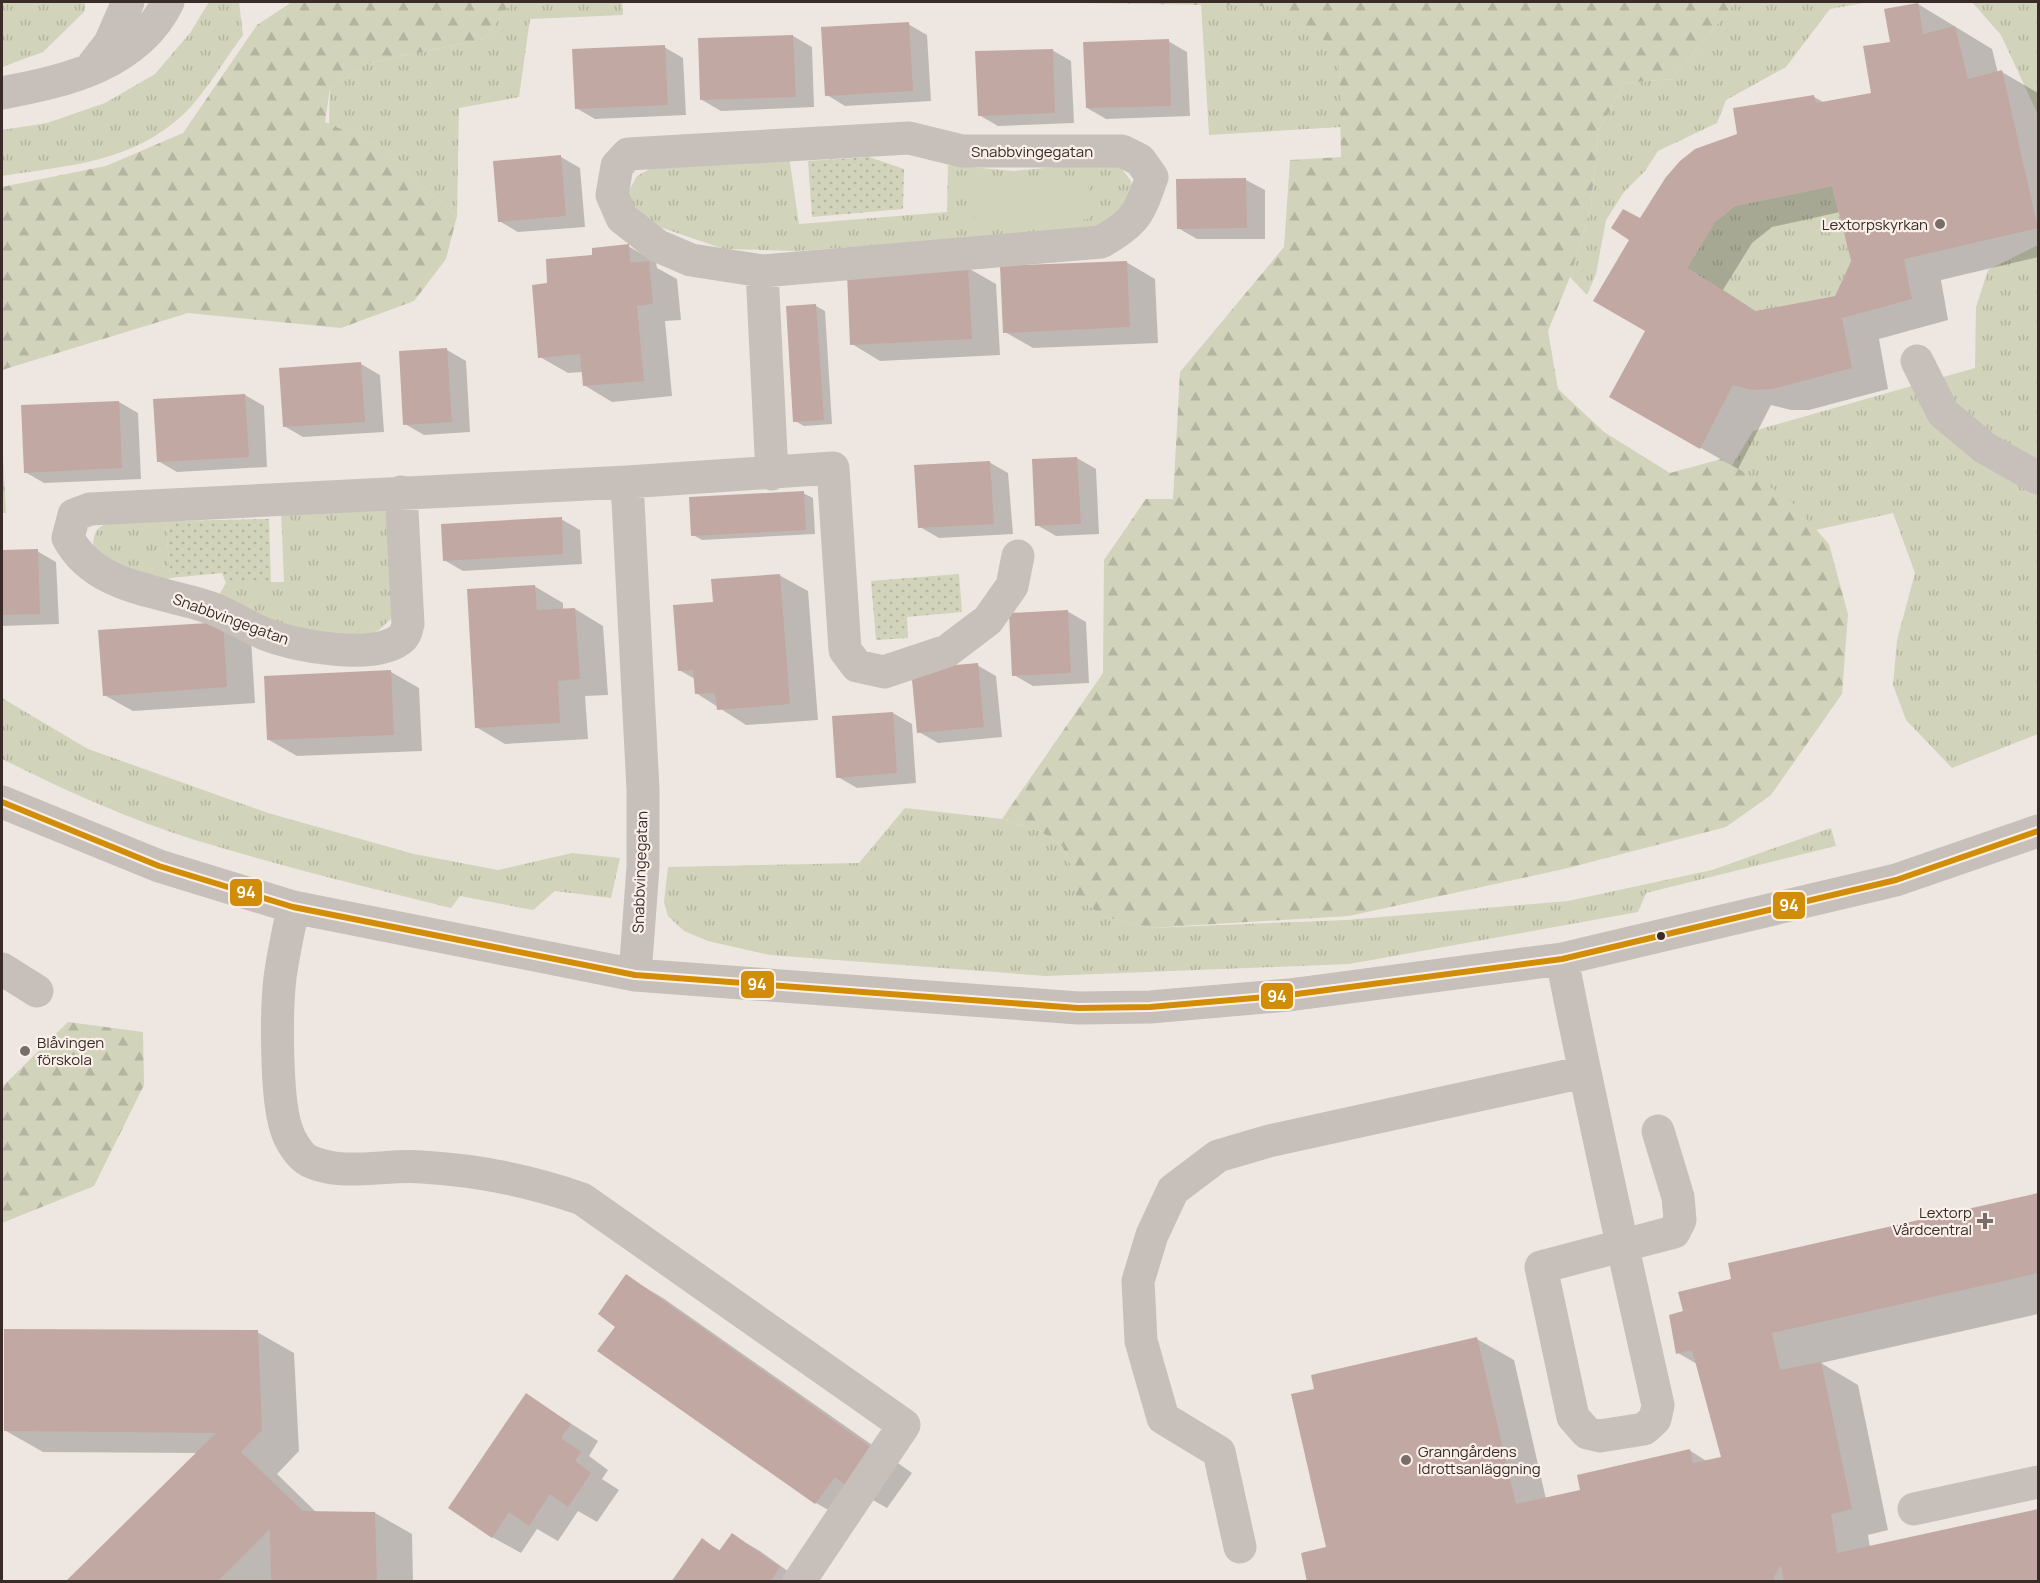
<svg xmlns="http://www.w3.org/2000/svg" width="2040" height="1583" viewBox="0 0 2040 1583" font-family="Manrope,sans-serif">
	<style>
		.grass { fill: url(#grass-tufts) }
		.forest { fill: url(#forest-firs) }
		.park { fill: url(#park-dots) }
		.garden { fill: #d1d3ba }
		.shadow { fill: #0003; fill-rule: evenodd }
		.building { fill: #c2a8a2; fill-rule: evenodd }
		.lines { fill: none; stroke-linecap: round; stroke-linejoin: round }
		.minor { stroke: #c7bfba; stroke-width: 33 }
		.bus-1-casing { stroke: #faf0e9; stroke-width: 10 }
		.bus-1 { stroke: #d18d08; stroke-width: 6 }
		.poi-dot { fill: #786d69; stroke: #faf0e9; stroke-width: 2 }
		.bus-dot { fill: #382b28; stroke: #faf0e9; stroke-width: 2 }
		.labels { text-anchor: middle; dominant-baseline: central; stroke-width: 4.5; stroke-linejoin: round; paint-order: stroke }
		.street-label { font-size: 15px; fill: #382b28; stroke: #faf0e9 }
		.poi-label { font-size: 15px; fill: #382b28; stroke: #faf0e9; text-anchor: end }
		.line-badge { stroke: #faf0e9; stroke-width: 2 }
		.badge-label { font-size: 16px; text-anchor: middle; font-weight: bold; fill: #fff }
	</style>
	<defs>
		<pattern id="grass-tufts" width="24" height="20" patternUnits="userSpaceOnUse" patternTransform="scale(1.5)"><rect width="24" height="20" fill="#d1d3ba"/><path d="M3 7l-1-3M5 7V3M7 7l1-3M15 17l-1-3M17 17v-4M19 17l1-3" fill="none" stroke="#b4b5a0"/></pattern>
		<pattern id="forest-firs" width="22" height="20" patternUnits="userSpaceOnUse" patternTransform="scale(1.5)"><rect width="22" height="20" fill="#d1d3ba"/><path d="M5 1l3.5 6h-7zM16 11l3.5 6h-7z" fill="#b4b5a0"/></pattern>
		<pattern id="park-dots" width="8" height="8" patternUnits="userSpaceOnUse" patternTransform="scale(1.5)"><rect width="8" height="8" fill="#d1d3ba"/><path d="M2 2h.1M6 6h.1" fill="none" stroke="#b4b5a0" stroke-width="1.8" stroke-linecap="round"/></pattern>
	</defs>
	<rect width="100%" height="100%" fill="#eee7e1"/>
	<path class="grass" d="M2 2H85V11L43 52 2 67Z
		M209 2H239L243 35C225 59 206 92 185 113 132 163 70 165 2 176V130L47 123 105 103 155 74 190 33Z
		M512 2H622L623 15 530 19 519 97 459 108 457 216 418 182 390 151 329 124 330 88 366 64 484 39Z
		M1735 2H1869L1830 9 1786 67 1726 100 1717 123 1658 151 1645 171 1624 192 1606 220 1596 274 1587 295 1570 277 1591 206 1598 132 1625 83 1672 79Z
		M1972 2H2038V115L2001 35Z
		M1201 3 1272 6 1339 50 1341 127 1209 135Z
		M789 156 799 224 947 212 948 165 1014 171 1085 164H1118L1131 181 1134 198 1102 229 797 251 724 249 648 223 626 196 637 176 650 169Z
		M1832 186 1851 261 1835 296 1755 311 1687 268 1715 222 1735 206Z
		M2038 245V734L1952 768 1906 720 1893 685 1897 640 1915 573 1893 513 1761 542 1714 495 1753 431 1975 368 1976 307 1988 270Z
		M2 437 6 513H2Z
		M362 506 385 511 389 526 392 618 379 630 363 637 289 628 217 598 226 583 284 582 281 510Z
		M112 521H166L170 578 160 583 123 572 93 546C94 531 98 526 112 521Z
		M2 698 88 749 268 813 414 854 498 870 572 853 620 858 611 898 555 891 533 910 460 896 451 908C365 887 280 866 195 840 128 819 64 790 2 759Z
		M905 808 1002 819 1040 831 1062 846 1070 863 1077 896 1102 916 1149 928 1347 920 1568 901 1712 870 1831 828 1836 846 1646 893 1638 912 1349 964 1046 976 770 955 708 941 684 931 668 916 664 902 668 867 859 863Z"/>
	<path class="forest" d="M292 2H512L484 39 366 64 330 88 325 122 390 151 418 182 457 216 446 259 414 301 341 328 188 313 2 370V187L106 166 183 133 257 25Z
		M1014 2H1735L1672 79 1625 83 1598 132 1591 206 1570 277 1548 331 1558 389 1604 432 1670 473 1721 459 1787 497 1829 544 1848 614 1842 694 1771 795 1726 827 1564 869 1349 916 1149 928 1102 916 1076 896 1070 863 1062 846 1040 831 1002 819 1103 673 1104 560 1146 499H1173L1180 372 1284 247 1290 160 1341 157 1339 50 1271 6Z
		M68 1022 143 1032 144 1085 94 1186 2 1223V1087Z"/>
	<path class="park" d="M869 157 904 169 903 209 812 217 808 161Z
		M269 519 271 583H226L222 573 170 578 166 521Z
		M959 574 962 612 907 617 908 638 876 640 871 581Z"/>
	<path class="garden" d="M1088 179 1090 219 975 225 974 184Z"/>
	<path class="shadow" d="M1918 4 1992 49 1998 73 2002 72 2038 93V257L1941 280 1948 320 1879 339 1888 389 1809 410H1791L1771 405 1738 469 1611 397 1647 330 1641 219 1738 135 1814 97 1825 103 1873 95 1892 43ZM1840 212 1853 262 1836 297 1757 312 1723 290 1752 243 1772 227Z
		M908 24 927 35 931 101 845 106 827 95Z
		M793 36 812 47 814 107 721 111 702 100Z
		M1168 41 1187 52 1190 116 1106 119 1087 108Z
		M664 47 683 58 686 115 595 119 576 108Z
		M1052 50 1071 61 1074 123 998 126 979 115Z
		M561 157 580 168 585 227 518 232 499 221Z
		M1246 180 1265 190V239H1197L1178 228Z
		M628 246 656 262 657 268 677 279 681 320 665 321 672 396 612 402 584 385 583 372 568 373 540 357 549 284 594 256Z
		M1126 262 1155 279 1158 343 1033 348 1005 332Z
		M968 268 996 284 1000 355 880 361 852 344Z
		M816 306 825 311 832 424 804 426 795 421 788 307Z
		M447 350 466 361 470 432 424 435 405 424Z
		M361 364 380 375 384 432 303 437 284 426Z
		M245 395 264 406 267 467 177 472 158 461Z
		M119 402 138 413 141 479 44 483 25 472Z
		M1077 458 1096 469 1099 534 1056 536 1037 525Z
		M989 462 1008 473 1013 534 939 538 920 527Z
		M803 493 813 498 815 534 702 540 693 535Z
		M561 519 580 530 582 564 463 571 444 560Z
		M2 551H37L56 562 59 624 2 626Z
		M779 575 808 591 818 720 746 725 696 693 695 679 679 670 715 603Z
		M534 586 563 603V610L575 609 603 626 608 695 585 696 588 739 505 744 476 727Z
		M1067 611 1086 622 1089 683 1033 686 1014 675Z
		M222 623 251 639 255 703 133 711 104 695Z
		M977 665 996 676 1002 737 938 743 919 732Z
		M391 672 419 688 422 751 297 756 269 740Z
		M893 713 912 724 916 783 857 788 838 777Z
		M2038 1194V1314L1821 1363 1858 1385 1888 1530 1868 1535 1870 1547 2038 1510V1582H1309L1328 1549 1316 1390 1477 1339 1514 1360 1546 1499 1582 1491 1689 1450 1708 1462 1723 1458 1697 1364 1678 1353 1685 1312 1733 1282 1729 1264Z
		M626 1276 663 1298 912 1473 887 1508 871 1499 853 1524 816 1503 599 1350 617 1326Z
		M257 1332 294 1353 299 1451 277 1474 317 1513H375L412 1534 413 1582H67L198 1453 43 1452 6 1431Z
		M527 1395 598 1441 589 1456 608 1470 602 1479 619 1490 597 1522 578 1511 558 1541 537 1529 521 1553 492 1537Z
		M732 1535 760 1551 803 1582H673L702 1540 721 1551Z"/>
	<path class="building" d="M1918 3 1923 34 1955 26 1968 79 2002 70 2038 228 1904 259 1912 299 1842 318 1852 368 1772 389 1752 390 1733 385 1700 449 1609 397 1645 331 1593 301 1629 240 1611 228 1623 209 1640 218 1666 177 1680 161 1695 149 1737 134 1733 108 1814 95 1816 103 1871 93 1863 46 1890 42 1884 9ZM1832 186 1851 261 1835 296 1755 311 1687 268 1715 222 1735 206Z
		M909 22 913 91 825 96 821 27Z
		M793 35 796 97 700 100 698 38Z
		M1169 39 1171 106 1086 108 1083 42Z
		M665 45 668 105 575 109 572 49Z
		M1053 49 1055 113 978 116 975 51Z
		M561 155 566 216 498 222 493 161Z
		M1246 178 1247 228 1177 229 1176 179Z
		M629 244 630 263 649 261 653 304 637 306 644 381 583 386 580 354 538 358 532 285 547 283 546 259 592 255V248Z
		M1127 261 1130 327 1003 333 1000 266Z
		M968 266 972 339 850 345 847 273Z
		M816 304 824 420 793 422 786 306Z
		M447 348 452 422 403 425 399 351Z
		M361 362 365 422 283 427 279 368Z
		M245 394 249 457 157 462 153 399Z
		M119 401 122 468 24 473 21 405Z
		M1077 457 1081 524 1035 526 1032 459Z
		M990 461 994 524 918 528 914 465Z
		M804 491 806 530 691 536 689 497Z
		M562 517 563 554 443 561 441 524Z
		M38 549 40 614 2 615V550Z
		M780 574 790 704 717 710 715 693 695 694 693 670 678 671 673 605 713 602 711 579Z
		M535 585 537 610 575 608 580 679 558 681 560 723 475 728 467 589Z
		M1068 610 1071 673 1012 676 1009 613Z
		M223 622 227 687 103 696 98 630Z
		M978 663 984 727 917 733 911 669Z
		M391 670 394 735 267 740 264 676Z
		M893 712 897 773 836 778 832 716Z
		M2038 1193V1273L1772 1333 1780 1370 1821 1362 1852 1509 1831 1514 1837 1553 2038 1509V1582H1784L1781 1565 1774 1577 1775 1582H1307L1301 1553 1326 1547 1291 1394 1314 1389 1311 1375 1477 1337 1516 1504 1580 1490 1577 1475 1690 1449 1693 1463 1721 1457 1692 1350 1676 1354 1669 1315 1683 1311 1678 1292 1731 1279 1728 1263Z
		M626 1274 876 1451 849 1488 835 1477 815 1504 597 1351 615 1327 598 1314Z
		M4 1329 258 1330 262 1430 241 1452 303 1511 375 1512 377 1582H271L270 1529 217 1582H65L216 1433 4 1431Z
		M526 1393 571 1424 561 1438 581 1452 575 1461 591 1473 568 1507 550 1494 529 1526 509 1512 492 1538 448 1508Z
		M732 1533 780 1567 770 1582H671L702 1538 719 1551Z"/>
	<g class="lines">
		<path class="minor" d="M93 65 110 43 128 2
			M2 93C66 81 137 65 168 2
			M909 138 962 151H1122L1140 160 1152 177C1139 214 1136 222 1101 242L762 271 691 260 658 246 622 218 612 195 617 166 628 154Z
			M762 271 772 474
			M1917 361 1943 413 1985 448 2038 478
			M627 482 643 789V867L635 975
			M401 492 408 624C407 628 406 634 403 637 378 662 294 646 265 634 246 626 230 615 211 608 160 590 96 590 68 538L74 515 90 509 627 482 833 468 845 650 857 666 884 672 947 651 988 620 1012 586 1018 556
			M2 802 159 866 293 907 635 975 1078 1008 1150 1007 1289 995 1562 959 1896 880 2038 831
			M293 907C289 930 283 954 280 978 276 1011 276 1098 286 1128 289 1139 299 1156 309 1161 343 1177 385 1164 422 1167 475 1170 531 1181 582 1199L904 1425 799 1582
			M1562 959C1591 1109 1625 1257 1658 1405L1655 1419 1644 1429 1600 1436 1587 1433 1573 1417 1541 1267 1674 1232 1680 1220 1678 1197 1658 1131
			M2 969 37 991
			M1914 1509 2038 1482
			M1240 1547 1219 1452 1163 1418 1141 1341 1138 1281 1152 1235 1173 1190 1218 1156 1269 1141 1584 1072"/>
		<g class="bus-1-casing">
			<path id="bus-1" d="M2 802 159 866 293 907 635 975 1078 1008 1150 1007 1289 995 1562 959 1896 880 2038 831"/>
		</g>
		<use href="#bus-1" class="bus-1"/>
	</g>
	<g class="poi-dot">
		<circle cx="1940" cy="224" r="6"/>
		<circle cx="25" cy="1051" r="6"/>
		<path d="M1982 1212h6v6h6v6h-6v6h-6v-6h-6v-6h6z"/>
		<circle cx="1406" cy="1460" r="6"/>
	</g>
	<circle class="bus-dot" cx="1661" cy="936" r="5"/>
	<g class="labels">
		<g class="street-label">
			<text x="1032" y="151">Snabbvingegatan</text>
			<text transform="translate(231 619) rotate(20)">Snabbvingegatan</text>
			<text transform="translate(640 872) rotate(-88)">Snabbvingegatan</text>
		</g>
		<g class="poi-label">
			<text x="1928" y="224">Lextorpskyrkan</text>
			<text x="37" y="1042" text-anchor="start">Blåvingen<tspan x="37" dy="17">förskola</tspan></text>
			<text x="1972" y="1212">Lextorp<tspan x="1972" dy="17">Vårdcentral</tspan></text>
			<text x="1418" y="1451" text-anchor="start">Granngårdens<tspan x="1418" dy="17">Idrottsanläggning</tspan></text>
		</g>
	</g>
	<g class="line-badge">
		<rect x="229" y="878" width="34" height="29" rx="6" fill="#d18d08"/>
		<rect x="1772" y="891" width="34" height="29" rx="6" fill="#d18d08"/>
		<rect x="740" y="970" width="35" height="29" rx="6" fill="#d18d08"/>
		<rect x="1260" y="982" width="34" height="28" rx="6" fill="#d18d08"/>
	</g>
	<g class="badge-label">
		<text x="246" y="898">94</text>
		<text x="1789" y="911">94</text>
		<text x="757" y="990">94</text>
		<text x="1277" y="1002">94</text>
	</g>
	<rect width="2040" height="1583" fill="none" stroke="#382b28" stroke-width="6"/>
</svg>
